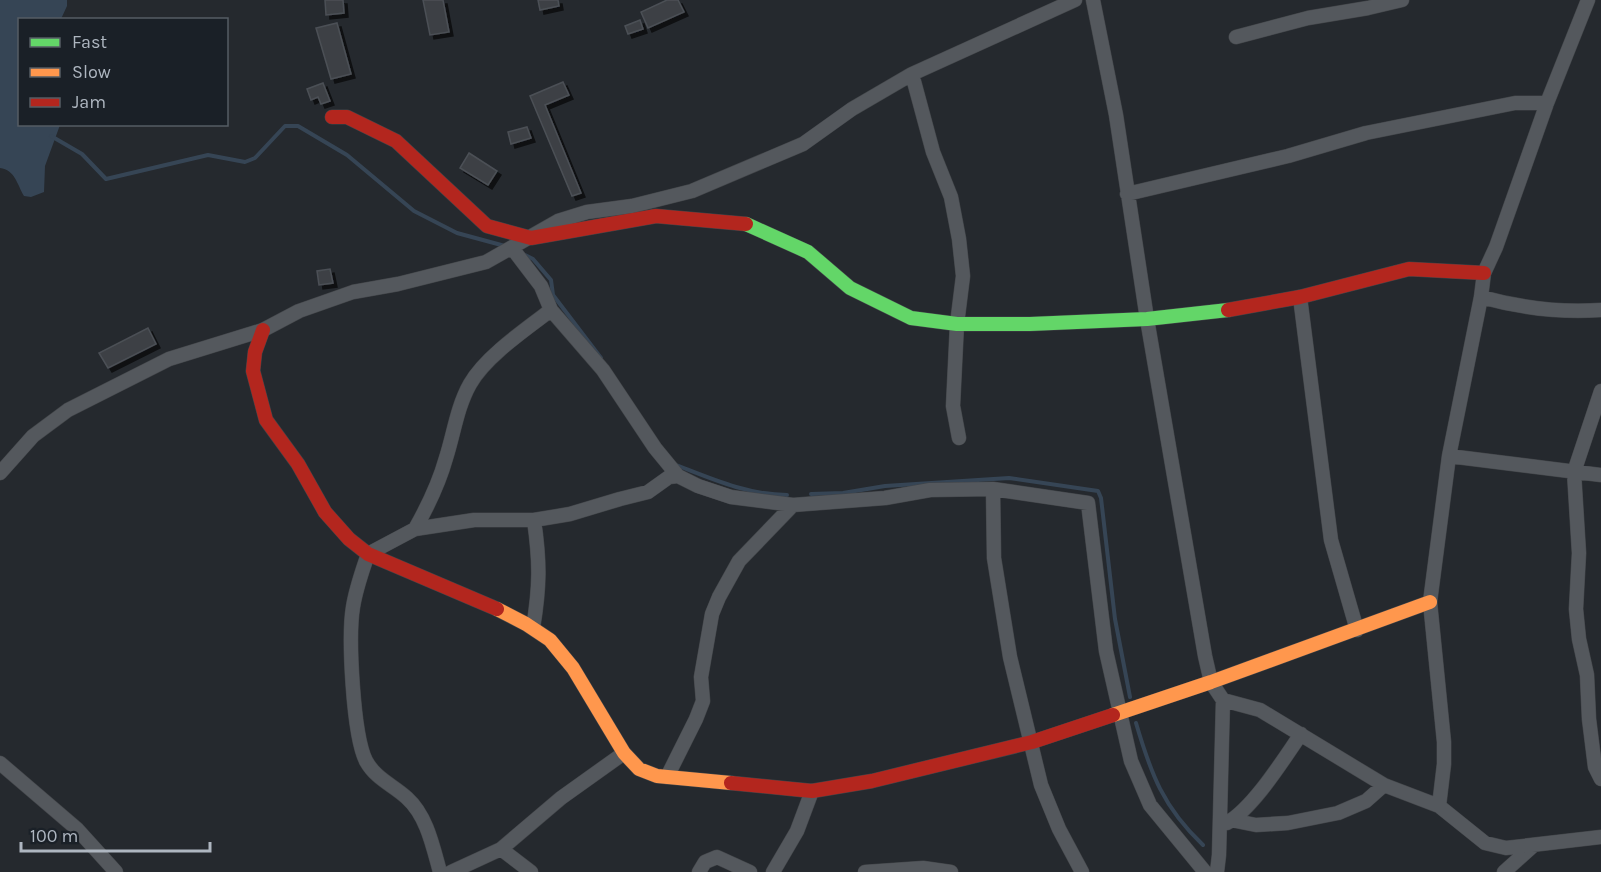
<svg xmlns="http://www.w3.org/2000/svg" width="1601" height="872" viewBox="0 0 1601 872" font-family="Karla,sans-serif">
	<style>
		.water { fill: #364555 }
		.lines { fill: none; stroke-linecap: round; stroke-linejoin: round }
		.stream { stroke: #364555; stroke-width: 4 }
		.building { fill: #3d4145; stroke: #4c5056; stroke-width: 1.5; filter: url(#shadow) }
		.street-casing { stroke: #424549; stroke-width: 15 }
		.fast-casing { stroke: #424549; stroke-width: 15 }
		.slow-casing { stroke: #424549; stroke-width: 15 }
		.jam-casing { stroke: #424549; stroke-width: 15 }
		.street { stroke: #54585d; stroke-width: 14 }
		.fast { stroke: #63d668; stroke-width: 14 }
		.slow { stroke: #ff974d; stroke-width: 14 }
		.jam { stroke: #b3261e; stroke-width: 14 }
	</style>
	<defs>
		<filter id="shadow"><feDropShadow dx="4" dy="4" stdDeviation="0" flood-color="#0009"/></filter>
	</defs>
	<rect width="100%" height="100%" fill="#25292e"/>
	<path class="water" d="M0 0H67V6L61 19 20 20V124L60 125 45 166 44 192 31 197 24 196C17 184 15 170 0 168Z"/>
	<g class="lines">
		<path class="stream" d="M51 136 82 154 106 179 208 155 245 162 255 158 285 126H298L347 155 414 211 457 233 505 246
			M523 254 533 259 551 280 553 295 601 358
			M676 465C712 479 748 495 787 495
			M811 494 843 493 885 486 1009 478 1098 491 1101 498 1115 619 1130 697
			M1136 723C1151 774 1163 807 1203 845"/>
	</g>
	<path class="building" d="M325 0H343L344 13 326 15Z
		M423 0H443L449 32 430 35Z
		M538 0H558L559 6 540 10Z
		M667 0H678L684 12 648 28 641 12Z
		M640 20 643 29 628 34 625 26Z
		M337 23 351 74 331 79 316 28Z
		M563 82 569 95 545 105 581 193 572 196 530 96Z
		M323 83 330 101 321 104 318 97 311 100 307 89Z
		M527 127 531 138 511 144 508 132Z
		M469 153 497 171 488 185 460 168Z
		M330 269 333 283 319 285 317 271Z
		M148 328 156 344 108 368 99 353Z"/>
	<g class="lines">
		<g class="street-casing">
			<path id="street" d="M1093 0 1116 115 1147 319 1205 656 1211 682 1223 700 1219 855 1217 872
				M1236 37 1308 18 1368 8 1402 0
				M912 74 933 152 951 197 959 239 963 276 957 324 953 406 959 438
				M1127 194 1288 156 1366 133 1515 103H1547
				M512 248 541 286 551 310 603 370 655 448 678 476 698 486 731 497 793 505 885 498 930 490 993 489 1088 503 1106 651 1131 761 1150 805 1205 872
				M1300 297 1331 540 1357 630
				M1481 297C1521 308 1560 313 1601 310
				M1601 391 1574 472 1579 553 1576 609 1579 639 1587 675 1589 719 1595 767 1601 779
				M1449 456 1601 475
				M0 473 33 436 68 410 169 359 263 330 299 311 353 292 398 284 486 262 558 221 587 212 632 206 692 191 803 144 852 109 912 74 1075 0
				M993 489 994 558 1010 657 1041 785 1059 829 1082 872
				M415 529C428 506 439 483 446 458 454 433 457 407 470 384 485 357 526 329 551 310
				M533 628C540 586 540 562 534 520
				M1223 700 1260 710 1384 785 1439 806 1485 843 1506 848 1601 837
				M0 763 77 829 116 872
				M667 777 696 719 703 701 701 677 712 614 719 597 739 561 793 505
				M1439 806 1444 764V742L1430 602 1449 456 1481 297 1484 273 1496 247 1547 103 1588 0
				M1231 820 1256 825 1288 823 1338 813 1366 801 1384 785
				M1227 823C1254 807 1283 760 1301 734
				M501 849 531 872
				M440 872C433 847 427 816 407 798 393 785 376 779 366 761 353 735 348 637 353 607 356 588 362 572 368 554L415 529 474 520H534L570 514 620 499 648 492 669 477 678 476
				M451 872 501 849 561 798 624 753
				M699 872 705 862 717 857 750 872
				M773 872 797 831 812 791
				M865 872 923 868 951 872
				M1504 872 1534 845"/>
		</g>
		<g class="fast-casing">
			<path id="fast" d="M746 224 808 252 850 288 911 318 957 324H1030L1147 319 1228 310"/>
		</g>
		<g class="slow-casing">
			<path id="slow" d="M497 609 526 624 550 640 573 668 624 753 639 769 657 776 731 783
				M1113 715 1211 682 1430 602"/>
		</g>
		<g class="jam-casing">
			<path id="jam" d="M332 117H347L396 141 487 226 531 238 656 216 746 224
				M1228 310 1300 297 1409 269 1484 273
				M263 330 255 352 253 371 266 420 298 464 325 512 349 539 368 554 497 609
				M731 783 812 791 872 781 1032 742 1113 715"/>
		</g>
		<use href="#street" class="street"/>
		<use href="#fast" class="fast"/>
		<use href="#slow" class="slow"/>
		<use href="#jam" class="jam"/>
	</g>
	<rect x="18" y="18" width="210" height="108" fill="#1a2027" stroke="#555c64" stroke-width="1.5"/>
	<rect x="30" y="38" width="30" height="9" fill="#63d668" stroke="#555c64" stroke-width="1.5"/>
	<text x="72" y="48" font-size="18" fill="#aeb6c0">Fast</text>
	<rect x="30" y="68" width="30" height="9" fill="#ff974d" stroke="#555c64" stroke-width="1.5"/>
	<text x="72" y="78" font-size="18" fill="#aeb6c0">Slow</text>
	<rect x="30" y="98" width="30" height="9" fill="#b3261e" stroke="#555c64" stroke-width="1.5"/>
	<text x="72" y="108" font-size="18" fill="#aeb6c0">Jam</text>
	<path d="M21 842v9h189v-9" fill="none" stroke="#aeb6c0" stroke-width="3"/>
	<text x="30" y="842" font-size="18" fill="#aeb6c0" stroke="#1a2027" stroke-width="4.5" paint-order="stroke">100 m</text>
</svg>
